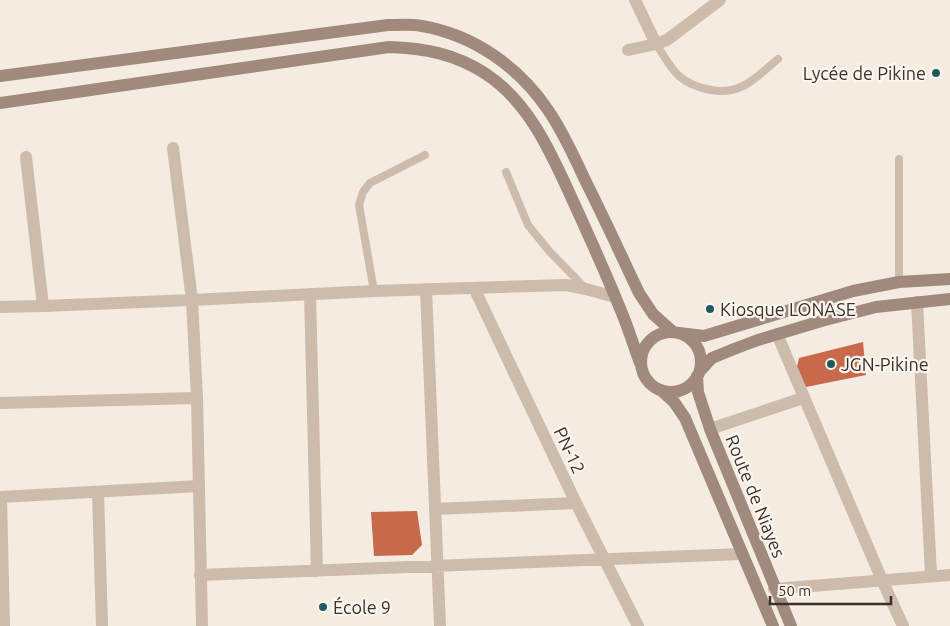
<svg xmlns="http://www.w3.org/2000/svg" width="950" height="626" viewBox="0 0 950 626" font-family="Ubuntu,sans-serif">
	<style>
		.building { fill: #c8694b }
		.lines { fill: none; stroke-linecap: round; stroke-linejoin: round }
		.service { stroke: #cdbbac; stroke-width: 8 }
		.minor { stroke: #cdbbac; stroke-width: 12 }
		.secondary { stroke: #a18a7d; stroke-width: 12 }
		.poi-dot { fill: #1f5a5e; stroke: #fbf5ee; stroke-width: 2 }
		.labels { text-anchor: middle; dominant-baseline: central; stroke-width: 4.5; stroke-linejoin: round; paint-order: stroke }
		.poi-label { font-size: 18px; fill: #3b302b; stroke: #fbf5ee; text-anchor: start }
		.street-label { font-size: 18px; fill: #3b302b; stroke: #fbf5ee }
	</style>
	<rect width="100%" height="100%" fill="#f4ebe1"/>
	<path class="building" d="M863 342 866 375 806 387 796 371 799 358Z
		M417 511 422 545 412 555 374 556 371 512Z"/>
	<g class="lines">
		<path class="service" d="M656 44C663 54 670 68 679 76 687 83 700 88 711 90 741 96 756 77 778 59
			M899 159V282
			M506 172 528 225 550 252 585 288
			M374 291 359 205 363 192 370 183 425 155"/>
		<path class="minor" d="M635 0 656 44
			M628 50 656 44 667 40 720 0
			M173 148 192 300 197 398 202 626
			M26 157 43 306
			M474 288 576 503 638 626
			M426 289 440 626
			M310 294 317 571
			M917 302 931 575
			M0 307 43 306 192 300 374 291 566 285 586 289 615 297
			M777 334 882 580 903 626
			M0 403 197 398
			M710 429 803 398
			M98 492 102 626
			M0 497 199 486
			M1 497 4 626
			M435 509 576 503
			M200 575 742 554
			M774 589 950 575"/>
		<path class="secondary" d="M0 76 388 25C399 25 411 24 422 26 474 35 519 67 548 110 564 133 575 159 587 184 605 220 622 257 639 293L653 314 673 332
			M0 103 389 47C424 48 456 54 486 74 530 103 552 155 573 201 589 236 605 271 619 306 627 324 633 344 640 363
			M641 362a30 30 0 1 1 60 0a30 30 0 1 1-60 0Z
			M679 333 704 336 853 291 899 282 950 279
			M700 371 712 358 734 349 758 340 825 320 876 307 950 299
			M697 376 698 392 710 429 791 626
			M662 391 674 402 685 418 773 626"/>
	</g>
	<g class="poi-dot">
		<circle cx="936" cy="73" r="5"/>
		<circle cx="710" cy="309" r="5"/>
		<circle cx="831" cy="364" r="5"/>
		<circle cx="323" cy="607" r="5"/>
	</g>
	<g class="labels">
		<g class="poi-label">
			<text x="926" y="73" text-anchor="end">Lycée de Pikine</text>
			<text x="720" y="309">Kiosque LONASE</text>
			<text x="841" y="364">JGN-Pikine</text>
			<text x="333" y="607">École 9</text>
		</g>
		<g class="street-label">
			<text transform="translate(570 450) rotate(65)">PN-12</text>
			<text transform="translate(756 496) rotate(68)">Route de Niayes</text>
		</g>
	</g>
	<path d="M770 596v8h121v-8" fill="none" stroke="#3b302b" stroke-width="2.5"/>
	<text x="778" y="596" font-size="15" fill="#3b302b" stroke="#fbf5ee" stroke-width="4" paint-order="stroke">50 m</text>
</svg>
